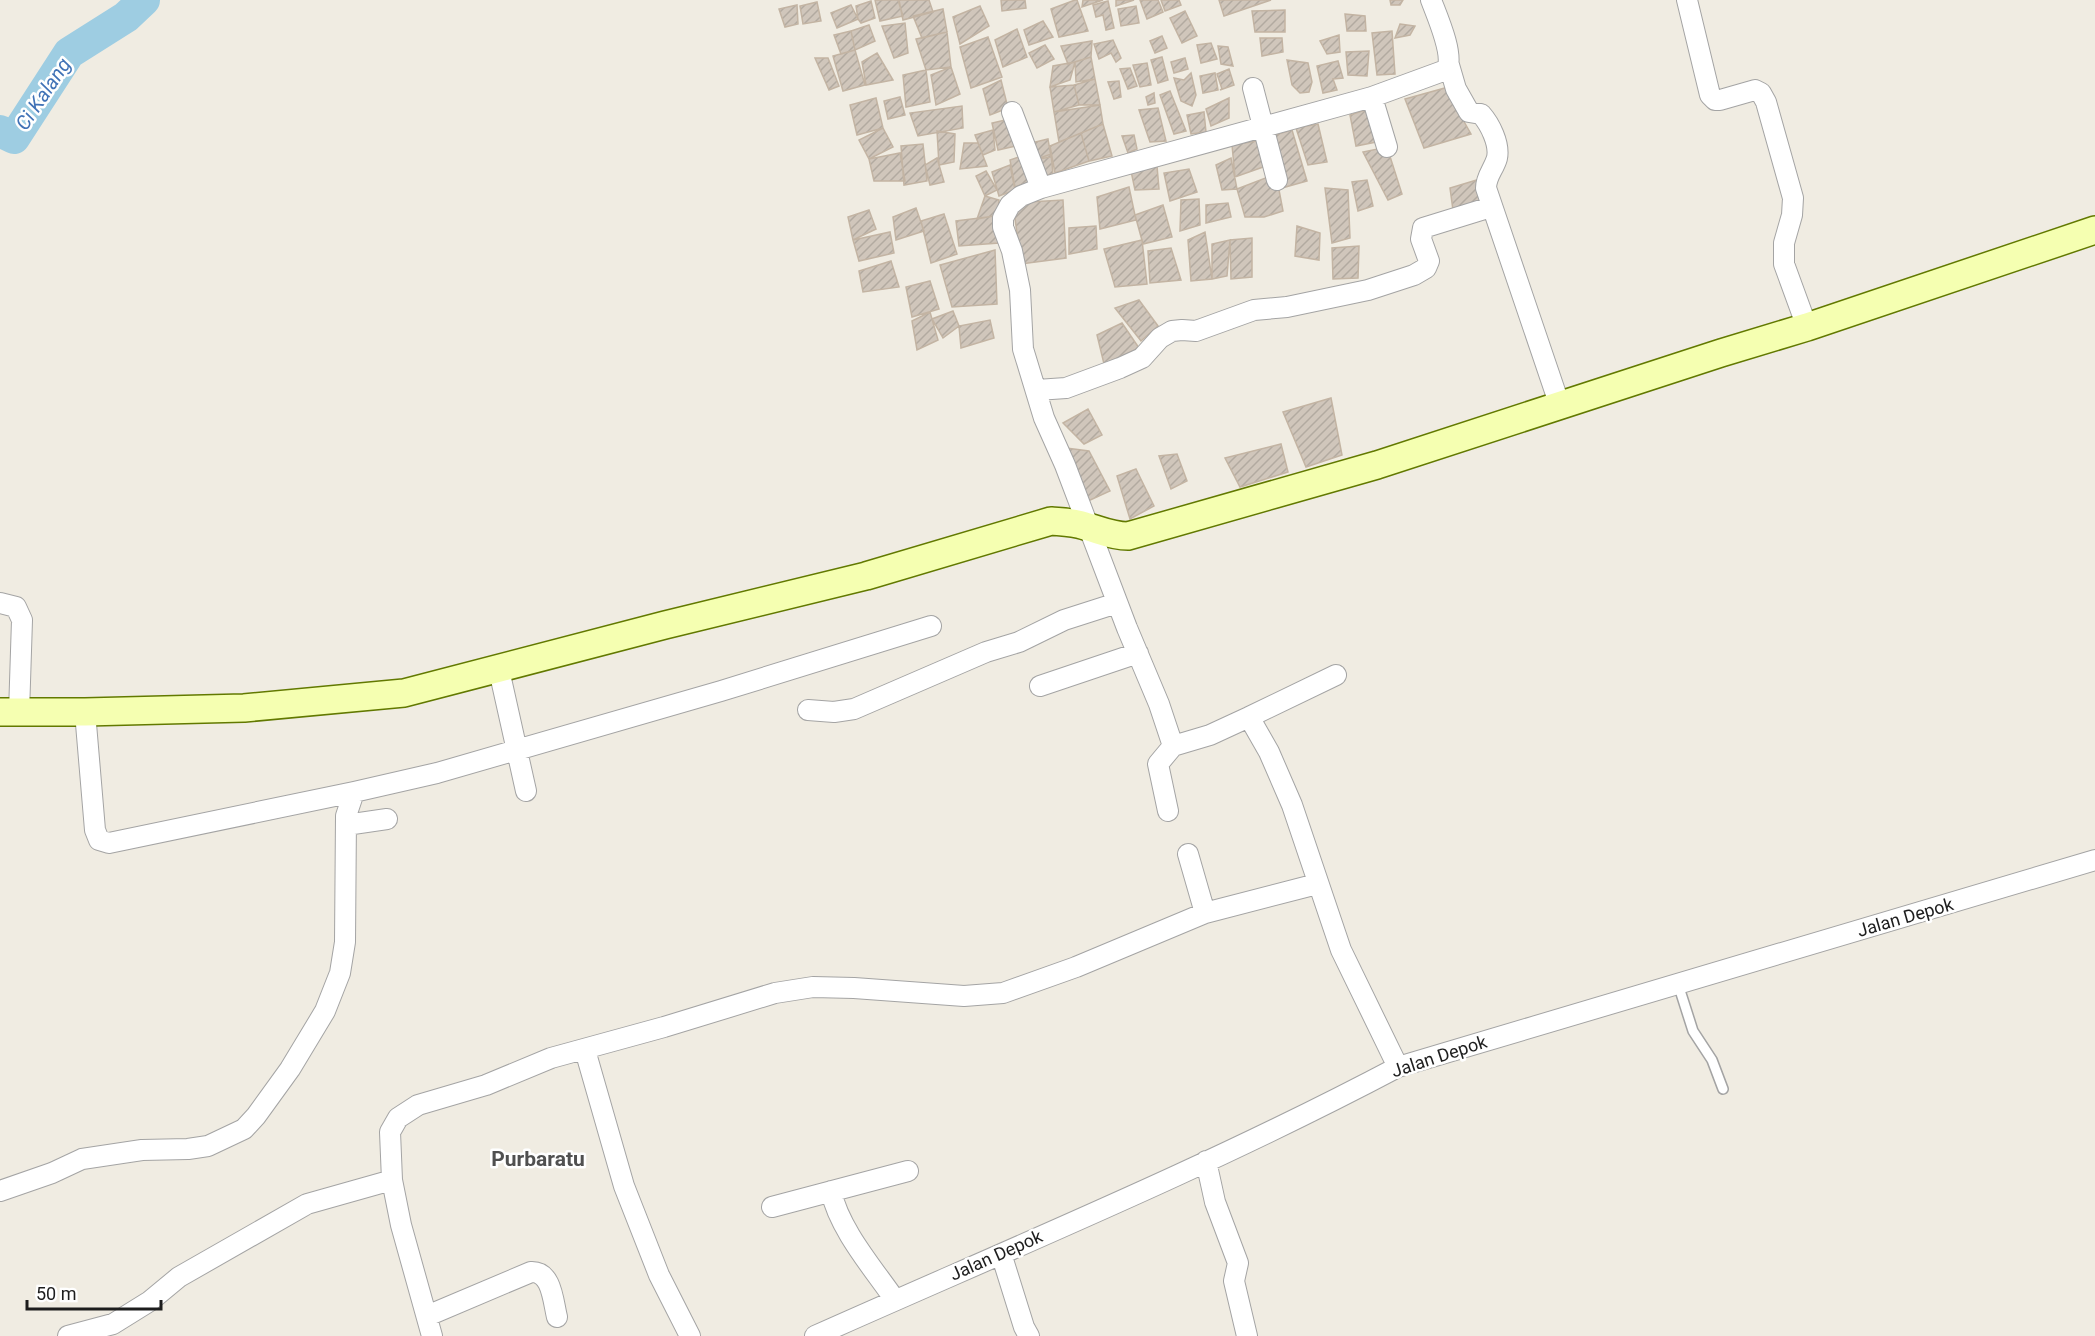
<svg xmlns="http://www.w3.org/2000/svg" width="2095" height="1336" viewBox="0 0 2095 1336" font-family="Roboto,sans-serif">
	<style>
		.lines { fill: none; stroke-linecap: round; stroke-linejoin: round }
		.river { stroke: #9ecde2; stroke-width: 32 }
		.building { fill: url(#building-hatch); stroke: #c3b4a3; stroke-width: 1.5 }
		.lane-casing { stroke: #a4a4a4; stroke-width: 12 }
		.street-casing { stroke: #a4a4a4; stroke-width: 22 }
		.secondary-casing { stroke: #627900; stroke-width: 30 }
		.lane { stroke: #fff; stroke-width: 9 }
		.street { stroke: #fff; stroke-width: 20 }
		.secondary { stroke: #f5ffb1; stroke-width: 27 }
		.labels { text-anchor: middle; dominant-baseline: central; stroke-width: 5; stroke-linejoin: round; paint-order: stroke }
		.street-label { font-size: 18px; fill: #1d1d1d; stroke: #fff }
		.water-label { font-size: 20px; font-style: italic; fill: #4072b6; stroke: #fff }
		.quarter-label { font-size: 21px; font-weight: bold; fill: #505050; stroke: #fff }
	</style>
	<defs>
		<pattern id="building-hatch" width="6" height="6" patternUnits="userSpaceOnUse" patternTransform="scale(1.5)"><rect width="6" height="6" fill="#d0c6bb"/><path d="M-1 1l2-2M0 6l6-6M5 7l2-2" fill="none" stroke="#b2aaa0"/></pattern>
	</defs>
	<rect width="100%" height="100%" fill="#f0ece2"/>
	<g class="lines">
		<path class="river" d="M0 131 14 138 69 53 126 17 144 0"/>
	</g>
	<path class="building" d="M875 0H898L903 16 880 21Z
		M899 0H929L933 12 903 20Z
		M1001 0H1025L1026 8 1002 11Z
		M1075 0H1077L1088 31 1059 37 1051 9Z
		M1083 0H1103L1082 7Z
		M1116 0H1134L1116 6Z
		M1140 0H1158L1163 12 1147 19Z
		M1161 0H1179L1181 5 1165 11Z
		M1219 0H1271L1224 16Z
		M1390 0H1403L1400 5H1391Z
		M871 1 875 18 861 23 858 19 856 6Z
		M1108 1 1114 28 1106 30 1103 15 1096 17 1093 5Z
		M817 2 821 21 803 24 800 6Z
		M797 5 798 24 785 27 779 9Z
		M851 5 858 19 837 28 831 13Z
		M980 6 989 26 960 44 953 17Z
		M1136 6 1139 23 1121 26 1118 9Z
		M943 9 947 32 922 38 913 16Z
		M1285 10V32H1255L1252 11Z
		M1185 11 1197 36 1182 43 1170 18Z
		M1345 14 1365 16 1366 31H1347Z
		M1043 21 1053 37 1029 45 1024 30Z
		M905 23 908 53 894 58 882 26Z
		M1400 24 1415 26 1410 35 1395 38Z
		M869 25 875 41 855 50 851 31Z
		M1017 29 1027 57 1003 67 995 40Z
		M851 31 855 50 841 54 834 35Z
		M1392 31 1395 74 1377 75 1372 33Z
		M947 32 951 67 926 70 916 39Z
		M1339 35 1340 52 1327 54 1320 41Z
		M1162 36 1167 48 1155 53 1150 41Z
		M988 37 1002 77 971 88 960 47Z
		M1260 38H1282L1283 52 1262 56Z
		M1113 40 1121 58 1116 62 1111 53 1099 59 1094 44Z
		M1092 41 1091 57 1068 64 1061 46Z
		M1211 43 1217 59 1201 63 1197 45Z
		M1045 45 1054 59 1037 68 1029 53Z
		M1218 46 1228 47 1233 66 1221 64Z
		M855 50 865 85 843 91 833 56Z
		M1369 51 1367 76 1348 75 1346 52Z
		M877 53 893 80 866 85 862 62Z
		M1091 57 1095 79 1076 82 1075 62Z
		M1162 57 1168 80 1158 83 1151 60Z
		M815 58H828L839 86 829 90Z
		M1185 58 1188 69 1174 73 1171 62Z
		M1287 60 1308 63 1312 82 1309 92 1300 93 1292 85Z
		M1338 61 1343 78 1333 79 1337 90 1323 93 1317 66Z
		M1075 62 1070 80 1050 87 1053 66Z
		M1147 63 1151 85 1140 87 1133 65Z
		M951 67 960 94 936 105 931 75Z
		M1130 68 1137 86 1128 89 1120 69Z
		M1229 69 1234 85 1220 90 1222 89 1217 74Z
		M926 70 930 102 906 107 903 75Z
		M1191 73 1196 95 1192 106 1181 101 1174 78 1184 80Z
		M1215 73 1218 90 1203 93 1200 76Z
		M1095 79 1100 105H1079L1074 85Z
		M1001 80 1008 108 990 115 983 89Z
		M1119 81 1121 97 1114 99 1108 82Z
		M1074 85 1079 105 1054 112 1050 87Z
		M1445 88 1471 134 1424 148 1405 99Z
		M1170 91 1186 131 1174 134 1160 95Z
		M1154 93 1155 103 1148 105 1146 97Z
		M900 97 905 115 888 119 884 101Z
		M876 98 883 128 857 135 850 105Z
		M1229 98V118L1211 126 1206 109Z
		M1100 105 1103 124 1059 142 1054 112Z
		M962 106 963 128 918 136 910 113Z
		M1158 108 1166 141 1150 142 1139 110Z
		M1371 108 1377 142 1356 146 1350 115Z
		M1204 112 1206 132 1191 134 1187 115Z
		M1010 119 1016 146 998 150 992 123Z
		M1103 124 1112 156 1089 161 1081 133Z
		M1318 124 1327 162 1308 165 1296 128Z
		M883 128 893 147 869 159 859 140Z
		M993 130 995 150 983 155 975 135Z
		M1292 130 1307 181 1282 188 1271 136Z
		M937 131 955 134 954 162 939 165Z
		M1081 133 1089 161 1055 173 1050 146Z
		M1134 135 1137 149 1128 153 1122 136Z
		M1048 139 1051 157 1034 160 1031 143Z
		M1257 141 1266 166 1235 177 1232 145Z
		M964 143H978L987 166 960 169Z
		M923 144 927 181 904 185 901 146Z
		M1387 147 1402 194 1388 200 1363 152Z
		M900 153 905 181H874L869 159Z
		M1051 154 1053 174 1037 177 1034 160Z
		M1025 155 1034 180 1015 187 1010 160Z
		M937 158 944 182 930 185 925 165Z
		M1231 158 1237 189 1222 190 1216 165Z
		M1010 165 1015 190 999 196 992 172Z
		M1157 166 1159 189 1135 190 1131 171Z
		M1189 169 1197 192 1170 201 1164 173Z
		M986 171 997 190 985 196 976 176Z
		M1276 174 1283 211 1264 217H1245L1237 189Z
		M1480 179 1485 202 1453 210 1450 188Z
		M1367 180 1373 206 1358 211 1352 182Z
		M1129 187 1136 220 1100 229 1097 197Z
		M1325 188 1348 190 1350 238 1332 243Z
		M985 196 999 200 998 215 977 219Z
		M1199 199 1200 225 1180 231 1181 200Z
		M1063 200 1066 258 1021 264 1013 203Z
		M1228 203 1231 217 1206 223V205Z
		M1163 205 1172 237 1143 244 1135 215Z
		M916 208 924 231 896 240 893 217Z
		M869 210 876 229 853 240 848 217Z
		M944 214 957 254 931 263 921 221Z
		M995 216 999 243 959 246 956 221Z
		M1096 226 1097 249 1069 254V228Z
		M1297 226 1320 233 1319 260 1295 256Z
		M890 232 894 253 859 261 853 240Z
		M1205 232 1212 279 1191 281 1188 240Z
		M1252 238V277L1231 279 1230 240Z
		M1142 240 1147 284 1115 287 1104 249Z
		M1230 240 1227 276 1212 279V244Z
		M1359 246 1358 278 1333 279 1332 248Z
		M1171 248 1181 280 1150 283 1148 251Z
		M995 250 997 304 952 307 940 265Z
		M891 261 899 287 863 292 859 271Z
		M930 281 939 309 912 317 906 287Z
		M1139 300 1158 326 1141 341 1115 308Z
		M953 311 959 326 943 338 932 319Z
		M930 312 938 340 917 350 912 321Z
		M990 320 994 338 961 348 959 326Z
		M1122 323 1139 348 1104 364 1097 335Z
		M1331 398 1342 455 1306 467 1283 412Z
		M1088 409 1102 435 1084 444 1063 423Z
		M1281 444 1288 472 1240 487 1225 458Z
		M1066 448 1089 451 1110 491 1086 502Z
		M1177 454 1187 481 1171 489 1159 456Z
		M1136 469 1154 506 1130 519 1117 476Z"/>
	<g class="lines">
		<g class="lane-casing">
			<path id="lane" d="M1678 984 1693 1031 1712 1060 1723 1089"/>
		</g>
		<g class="street-casing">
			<path id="street" d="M1687 0 1710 95 1715 100H1720L1755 90 1761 93 1766 102 1793 198 1792 215 1784 243V264L1807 327
				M1449 65 1456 89 1469 112 1481 114C1490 124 1500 144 1497 158 1494 169 1486 176 1486 188L1560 406
				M1253 88 1277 180
				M1372 97 1387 147
				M1012 112 1041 188
				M1037 390 1066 388 1120 368 1142 358 1160 338 1172 331 1182 330 1196 331 1254 310 1287 307 1368 290 1414 275 1426 268 1429 261 1421 239 1423 228 1491 207
				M0 603 16 607 22 620 19 713
				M499 670 526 791
				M1040 686 1138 653
				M808 710 834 712 854 709 986 652 1019 642 1064 620 1117 603
				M85 712 95 830 99 840 109 843 354 792 437 773 721 691 931 626
				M1249 717 1336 675
				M1168 811 1158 764 1173 746
				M346 825 387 819
				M1188 854 1205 913
				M585 1050 624 1186 659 1275 690 1336
				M1398 1067 1341 950 1292 805 1269 752 1249 717 1210 735 1173 746 1159 704 1127 628 1065 465 1044 418 1023 349 1020 290 1012 251 1003 227V218L1010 205 1021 196 1041 188 1372 97 1443 71 1447 69C1454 54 1437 16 1431 0
				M1206 1161 1215 1202 1238 1263 1234 1281 1247 1336
				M0 1191 52 1173 82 1159 142 1150 188 1149 208 1146 244 1129 256 1116 290 1069 325 1011 340 973 345 942 346 816 354 792
				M831 1191C839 1229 873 1268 895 1300
				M772 1207 908 1171
				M999 1255 1004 1263 1024 1327 1029 1336
				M427 1316 531 1272C552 1271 553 1301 557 1317
				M68 1336 113 1324 150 1301 179 1277 307 1204 392 1180
				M432 1336 401 1225 392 1180 390 1132 398 1118 418 1105 486 1085 551 1058 664 1027 775 993 813 987 854 988 964 996 1003 993 1076 967 1205 913 1317 884
				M815 1336C1010 1249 1209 1167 1398 1067L2095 860"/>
		</g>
		<g class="secondary-casing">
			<path id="secondary" d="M0 712H85L244 708 404 693 665 625 866 576 1051 521C1063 522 1074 522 1085 526 1100 530 1111 536 1128 536L1377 465 1721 353 1807 327 2095 230"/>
		</g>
		<use href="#lane" class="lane"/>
		<use href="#street" class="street"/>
		<use href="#secondary" class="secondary"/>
	</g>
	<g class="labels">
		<g class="street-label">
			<text transform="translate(1905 917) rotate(-16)">Jalan Depok</text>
			<text transform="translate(1439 1056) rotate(-18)">Jalan Depok</text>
			<text transform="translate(996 1255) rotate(-24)">Jalan Depok</text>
		</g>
		<g class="water-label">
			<text transform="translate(43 94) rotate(-56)">Ci Kalang</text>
		</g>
		<g class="quarter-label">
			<text x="538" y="1159">Purbaratu</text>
		</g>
	</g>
	<path d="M27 1300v9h134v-9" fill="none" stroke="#1d1d1d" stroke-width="3"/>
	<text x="36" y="1300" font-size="18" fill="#1d1d1d" stroke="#ffffff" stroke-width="4.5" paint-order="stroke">50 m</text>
</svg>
